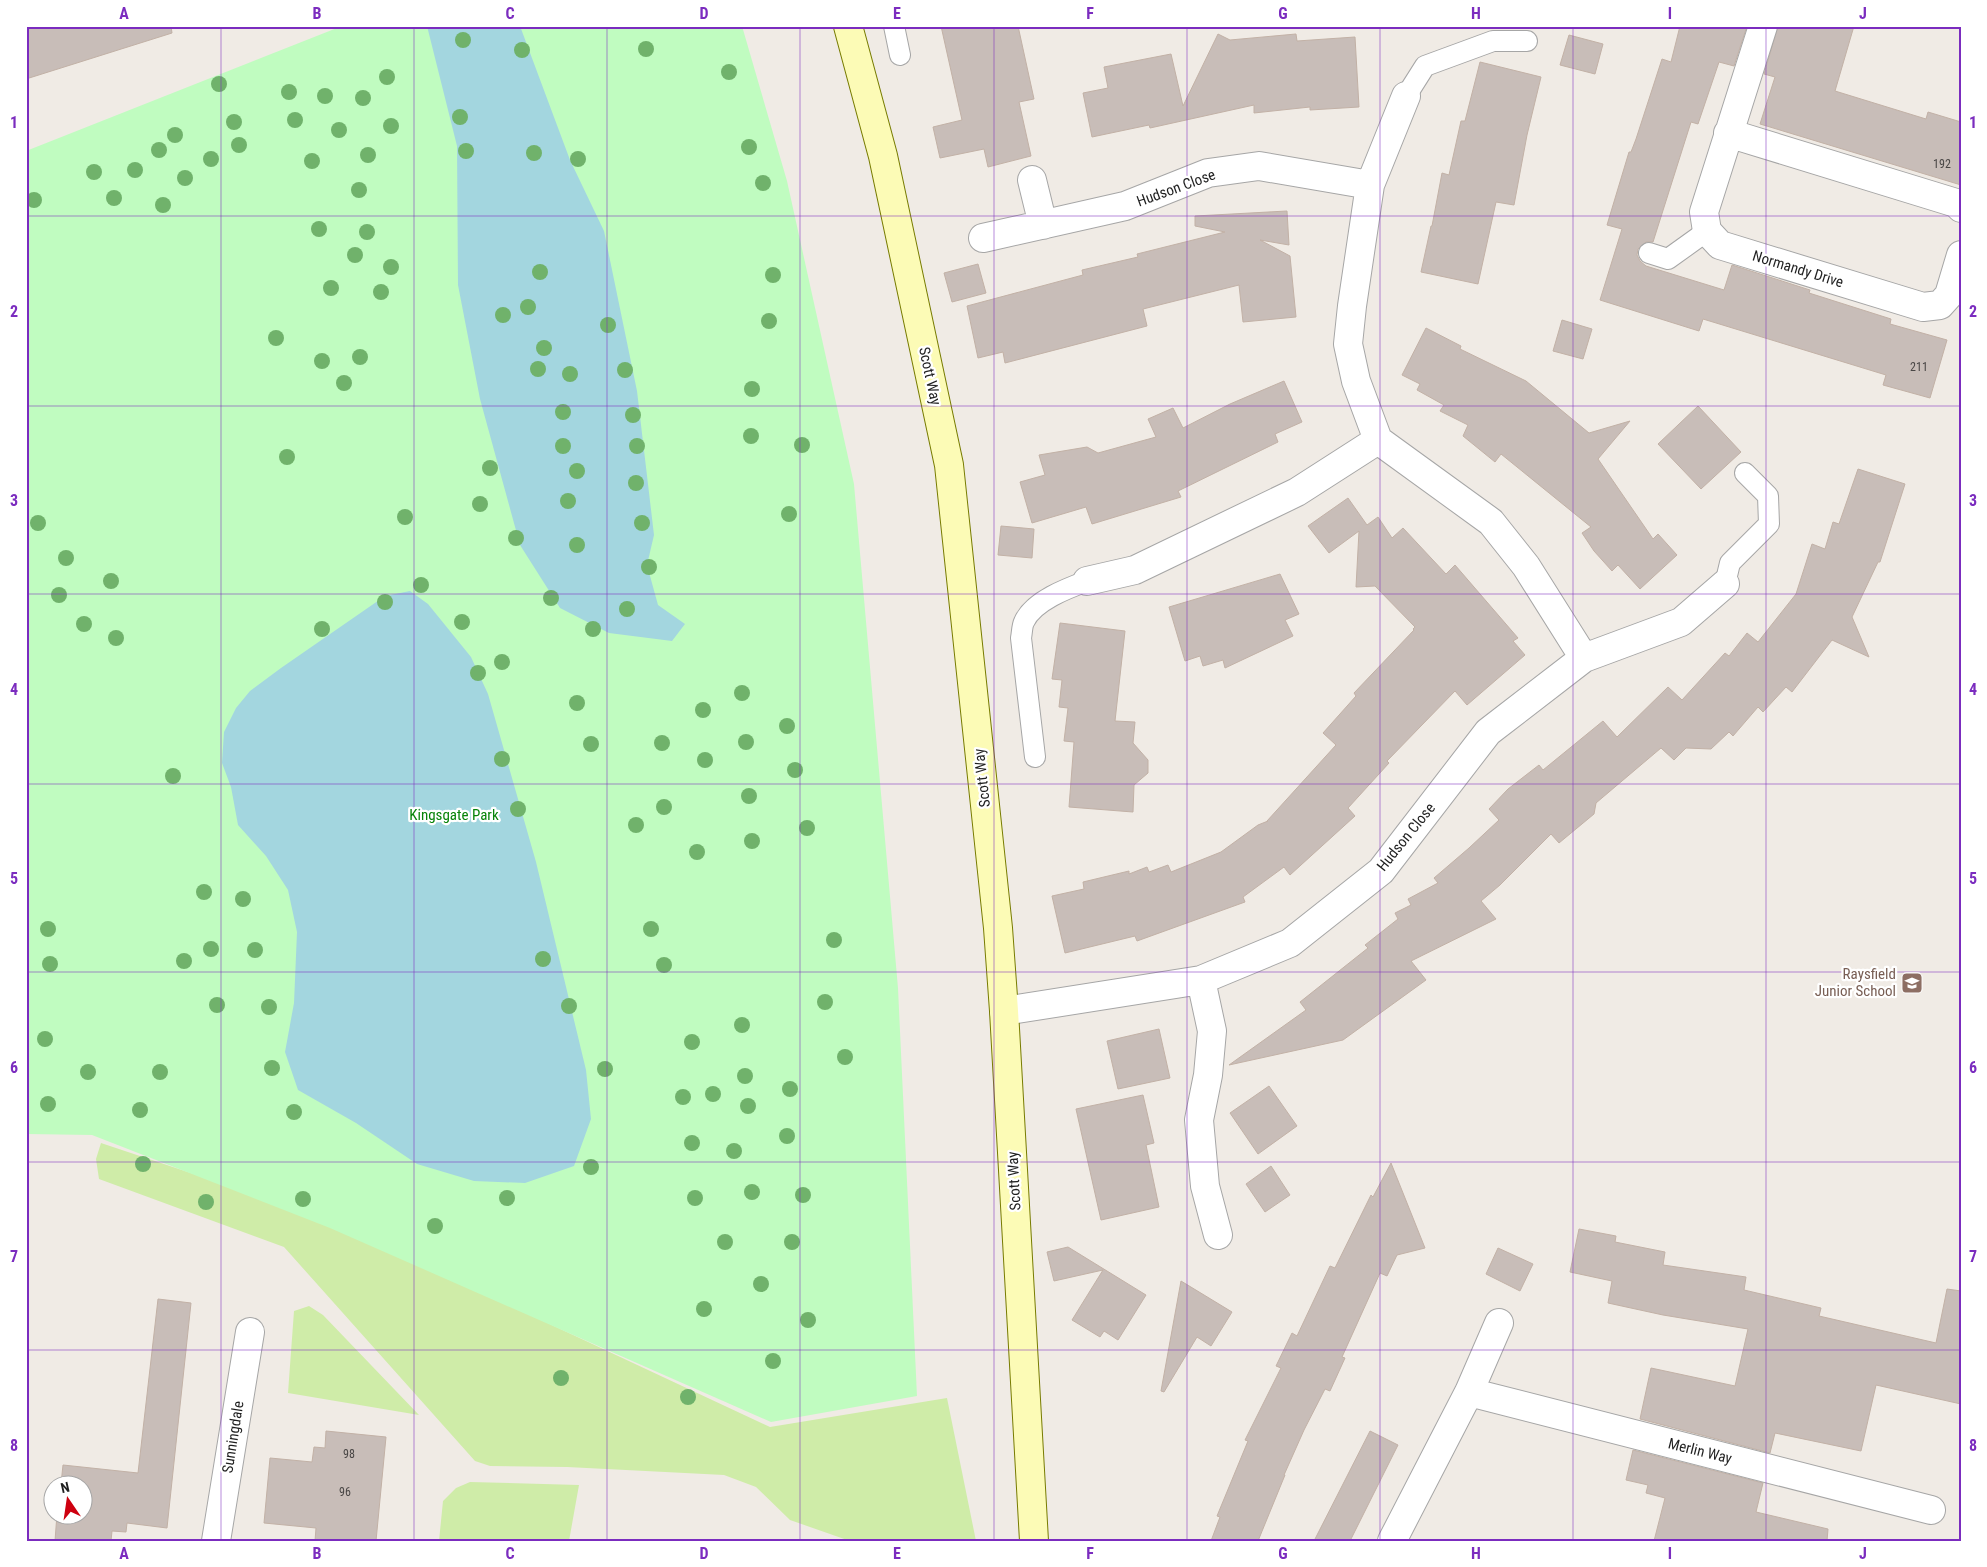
<svg xmlns="http://www.w3.org/2000/svg" width="1987" height="1567" viewBox="0 0 1987 1567" font-family="'Roboto Condensed',sans-serif">
	<style>
		.grass { fill: #cfeca8 }
		.park { fill: #c0fcc0 }
		.water { fill: #a3d6df }
		.building { fill: #c8bdb8; stroke: #c2b1a6 }
		.lines { fill: none; stroke-linecap: round; stroke-linejoin: round }
		.lane-casing { stroke: #a6a6a6; stroke-width: 22 }
		.street-casing { stroke: #a6a6a6; stroke-width: 30 }
		.secondary-casing { stroke: #777b00; stroke-width: 30 }
		.lane { stroke: #fff; stroke-width: 20 }
		.street { stroke: #fff; stroke-width: 28 }
		.secondary { stroke: #fcfbb6; stroke-width: 28 }
		.tree { fill: #70b26b }
		.grid { fill: none; stroke: #7b2cbf; stroke-width: 1; stroke-opacity: 0.55 }
		.labels { text-anchor: middle; dominant-baseline: central; stroke-width: 4.5; stroke-linejoin: round; paint-order: stroke }
		.number-label { font-size: 12px; fill: #494645 }
		.street-label { font-size: 15px; fill: #1f1f1f; stroke: #fff }
		.park-label { font-size: 15px; fill: #078308; stroke: #fff }
		.education-label { font-size: 15px; fill: #785e54; stroke: #fff; text-anchor: end }
		.neatline { fill: none; stroke: #7b2cbf; stroke-width: 2 }
		.grid-label { font-size: 16px; text-anchor: middle; font-weight: bold; fill: #7b2cbf }
	</style>
	<rect width="100%" height="100%" fill="#f0ebe5"/>
	<path class="grass" d="M101 1143 314 1214 770 1427 947 1398 976 1541H850L790 1520 756 1487 724 1475 567 1467 490 1466 475 1461 284 1247 99 1179 96 1159Z
		M309 1306 323 1315 419 1415 288 1393 294 1311Z
		M470 1482 579 1485 569 1541H439L443 1501 456 1488Z"/>
	<path class="park" d="M342 26H742L787 181 854 484 898 988 917 1396 771 1422 330 1228 92 1135 26 1134V151Z"/>
	<path class="water" d="M427 26H520L570 160 604 231 637 391 654 535 647 565 658 605 685 624 672 641 609 633 560 608 520 545 480 399 458 285 457 146Z
		M410 591 428 604 471 657 488 694 536 862 586 1070 591 1119 574 1166 525 1183 474 1181 417 1164 356 1123 298 1090 285 1052 294 1003 297 932 288 890 266 856 238 825 231 787 222 763 224 732 236 708 250 691 281 668 385 596Z"/>
	<path class="building" d="M26 26H171L172 33 26 79Z
		M941 26H1018L1034 99 1019 102 1031 156 988 167 984 149 940 158 933 127 962 120Z
		M1680 26H1747L1734 66 1719 62 1698 124 1691 122 1653 242H1646L1638 249 1637 255 1640 261 1646 266 1724 290 1732 265 1810 290 1809 293 1891 319 1890 324 1947 340 1930 398 1883 385 1886 375 1703 319 1699 331 1600 300 1622 229 1607 225 1629 152H1631L1636 139 1662 59 1671 62Z
		M1778 26H1854L1835 91 1926 119 1928 112 1961 122V185L1760 124 1775 77 1764 74Z
		M1218 34 1230 40 1296 34 1297 41 1355 37 1359 107 1310 110V107L1254 113V105L1150 128 1149 125 1092 137 1083 93 1108 88 1104 67 1171 54 1183 106Z
		M1569 35 1603 44 1595 74 1560 65Z
		M1480 62 1541 77 1527 135 1514 205 1496 202 1478 284 1421 272 1431 226H1432L1442 173 1449 175 1461 121H1465Z
		M1287 211 1289 245 1260 240 1290 256 1296 317 1243 322 1239 285 1143 309 1147 326 1005 363 1003 352 978 358 967 306 1083 275 1082 270 1138 257 1137 254 1225 232 1195 226V216Z
		M978 264 986 293 952 302 944 273Z
		M1562 320 1592 329 1583 359 1553 351Z
		M1426 328 1461 346 1460 349 1526 381 1589 433 1630 421 1598 459 1653 539 1658 534 1677 555 1640 589 1618 565 1612 571 1594 551 1582 533 1591 527 1501 454 1495 462 1463 436 1468 425 1440 411 1444 405 1417 390 1420 384 1402 375Z
		M1284 381 1302 422 1275 434 1278 442 1178 491 1181 497 1092 524 1086 507 1032 523 1020 482 1045 475 1039 455 1087 447 1098 453 1156 437 1148 419 1173 408 1183 428 1230 404Z
		M1698 406 1741 452 1701 489 1658 444Z
		M1858 469 1905 484 1880 562H1878L1852 617 1869 657 1832 640 1792 692 1786 687 1763 712 1758 707 1733 736 1729 732 1711 749 1686 748 1674 760 1661 748 1596 803 1594 814 1559 843 1551 834 1500 885 1481 901 1496 919 1411 961 1426 980 1343 1040 1229 1065 1306 1010 1300 1002 1368 948 1365 945 1398 919 1395 913 1411 905 1408 899 1438 883 1434 878 1469 848 1499 820 1489 809 1508 789 1539 765 1543 770 1603 721 1617 737 1668 687 1682 700 1725 653 1729 656 1747 633 1758 642 1796 594 1812 544 1825 549 1833 522 1839 524Z
		M1348 498 1367 525 1378 517 1392 538 1403 528 1446 574 1455 565 1518 638 1513 641 1525 655 1467 705 1455 691 1387 761 1389 763 1348 808 1355 816 1290 875 1284 867 1243 897 1245 902 1137 941 1135 936 1065 953 1052 896 1084 889 1083 882 1129 871V874L1147 867 1149 872 1168 865 1171 872 1221 852 1258 825 1268 821H1267L1336 745 1323 733 1356 696 1354 693 1414 630 1413 629 1415 627 1375 586 1356 587 1359 531 1329 553 1308 526Z
		M1001 526 1034 529 1032 558 998 555Z
		M1280 574 1299 614 1285 620 1293 636 1225 668 1223 660 1203 666 1200 656 1185 661 1169 607Z
		M1060 623 1125 631 1115 721 1135 722 1133 743 1148 760V773L1134 785 1133 812 1069 807 1074 742 1064 741 1068 708 1059 707 1062 680 1052 679Z
		M1159 1029 1170 1078 1118 1089 1107 1041Z
		M1269 1086 1297 1126 1258 1154 1230 1113Z
		M1143 1095 1154 1143 1146 1145 1159 1207 1101 1220 1076 1109Z
		M1391 1163 1425 1248 1397 1255 1387 1276 1380 1273 1342 1357 1345 1358 1330 1391 1325 1389 1304 1430 1284 1475H1285L1258 1541H1211L1220 1517 1217 1516 1248 1441 1245 1440 1281 1368 1276 1366 1292 1333 1297 1336 1330 1266 1335 1268 1371 1195 1373 1197Z
		M1271 1166 1290 1195 1265 1212 1246 1184Z
		M1579 1229 1616 1236 1615 1242 1665 1252 1663 1265 1746 1277 1744 1290 1821 1308 1819 1316 1936 1343 1947 1289 1961 1291V1404L1876 1385 1861 1451 1775 1433 1770 1453 1640 1419 1651 1368 1735 1386 1748 1329 1663 1315 1608 1303 1612 1281 1570 1272Z
		M1068 1247 1146 1295 1118 1340 1104 1331 1100 1337 1072 1320 1103 1270 1054 1281 1047 1252Z
		M1498 1248 1533 1264 1520 1291 1486 1274Z
		M1181 1281 1232 1312 1211 1346 1197 1337 1164 1392 1161 1391Z
		M158 1299 191 1303 167 1528 127 1523 126 1532 112 1531 111 1541H55L57 1514H82V1484H61L63 1465 138 1473Z
		M326 1431 386 1437 376 1541H315L316 1528 264 1523 270 1458 312 1462 314 1447 325 1448Z
		M1370 1431 1398 1445 1350 1541H1314Z
		M1633 1450 1763 1483 1756 1512 1828 1529 1827 1541H1654L1665 1498 1646 1493 1648 1485 1626 1480Z"/>
	<g class="lines">
		<g class="lane-casing">
			<path id="lane" d="M894 26 900 55
				M1406 96 1425 66 1493 41H1527
				M1649 253 1668 259 1707 231
				M1725 584 1730 563 1769 524 1768 496 1745 473
				M1035 757 1021 638C1022 633 1022 626 1024 622 1033 601 1068 588 1087 581"/>
		</g>
		<g class="street-casing">
			<path id="street" d="M1763 26 1704 212 1707 231 1720 245 1923 307 1940 305 1949 295 1961 255
				M1406 96 1370 185 1352 306 1348 344 1356 381 1378 440 1491 522 1526 566 1584 658
				M1728 133 1956 203 1961 208
				M1032 180 1043 225
				M983 238 1125 206 1208 173 1259 166 1370 185
				M1087 581 1135 570 1297 492 1378 440
				M1201 980 1212 1031 1208 1075 1199 1120 1205 1186 1218 1235
				M1004 1011 1201 980 1290 943 1381 871 1488 732 1584 658 1681 622 1725 584
				M1469 1392 1931 1510
				M216 1541 250 1332
				M1392 1541 1469 1392 1499 1323"/>
		</g>
		<g class="secondary-casing">
			<path id="secondary" d="M848 26 883 156 949 465 998 928 1004 1011 1034 1541"/>
		</g>
		<use href="#lane" class="lane"/>
		<use href="#street" class="street"/>
		<use href="#secondary" class="secondary"/>
	</g>
	<g class="tree">
		<circle cx="463" cy="40" r="8"/>
		<circle cx="646" cy="49" r="8"/>
		<circle cx="522" cy="50" r="8"/>
		<circle cx="729" cy="72" r="8"/>
		<circle cx="387" cy="77" r="8"/>
		<circle cx="219" cy="84" r="8"/>
		<circle cx="289" cy="92" r="8"/>
		<circle cx="325" cy="96" r="8"/>
		<circle cx="363" cy="98" r="8"/>
		<circle cx="460" cy="117" r="8"/>
		<circle cx="295" cy="120" r="8"/>
		<circle cx="234" cy="122" r="8"/>
		<circle cx="391" cy="126" r="8"/>
		<circle cx="339" cy="130" r="8"/>
		<circle cx="175" cy="135" r="8"/>
		<circle cx="239" cy="145" r="8"/>
		<circle cx="749" cy="147" r="8"/>
		<circle cx="159" cy="150" r="8"/>
		<circle cx="466" cy="151" r="8"/>
		<circle cx="534" cy="153" r="8"/>
		<circle cx="368" cy="155" r="8"/>
		<circle cx="211" cy="159" r="8"/>
		<circle cx="578" cy="159" r="8"/>
		<circle cx="312" cy="161" r="8"/>
		<circle cx="135" cy="170" r="8"/>
		<circle cx="94" cy="172" r="8"/>
		<circle cx="185" cy="178" r="8"/>
		<circle cx="763" cy="183" r="8"/>
		<circle cx="359" cy="190" r="8"/>
		<circle cx="114" cy="198" r="8"/>
		<circle cx="34" cy="200" r="8"/>
		<circle cx="163" cy="205" r="8"/>
		<circle cx="319" cy="229" r="8"/>
		<circle cx="367" cy="232" r="8"/>
		<circle cx="355" cy="255" r="8"/>
		<circle cx="391" cy="267" r="8"/>
		<circle cx="540" cy="272" r="8"/>
		<circle cx="773" cy="275" r="8"/>
		<circle cx="331" cy="288" r="8"/>
		<circle cx="381" cy="292" r="8"/>
		<circle cx="528" cy="307" r="8"/>
		<circle cx="503" cy="315" r="8"/>
		<circle cx="769" cy="321" r="8"/>
		<circle cx="608" cy="325" r="8"/>
		<circle cx="276" cy="338" r="8"/>
		<circle cx="544" cy="348" r="8"/>
		<circle cx="360" cy="357" r="8"/>
		<circle cx="322" cy="361" r="8"/>
		<circle cx="538" cy="369" r="8"/>
		<circle cx="625" cy="370" r="8"/>
		<circle cx="570" cy="374" r="8"/>
		<circle cx="344" cy="383" r="8"/>
		<circle cx="752" cy="389" r="8"/>
		<circle cx="563" cy="412" r="8"/>
		<circle cx="633" cy="415" r="8"/>
		<circle cx="751" cy="436" r="8"/>
		<circle cx="802" cy="445" r="8"/>
		<circle cx="563" cy="446" r="8"/>
		<circle cx="637" cy="446" r="8"/>
		<circle cx="287" cy="457" r="8"/>
		<circle cx="490" cy="468" r="8"/>
		<circle cx="577" cy="471" r="8"/>
		<circle cx="636" cy="483" r="8"/>
		<circle cx="568" cy="501" r="8"/>
		<circle cx="480" cy="504" r="8"/>
		<circle cx="789" cy="514" r="8"/>
		<circle cx="405" cy="517" r="8"/>
		<circle cx="38" cy="523" r="8"/>
		<circle cx="642" cy="523" r="8"/>
		<circle cx="516" cy="538" r="8"/>
		<circle cx="577" cy="545" r="8"/>
		<circle cx="66" cy="558" r="8"/>
		<circle cx="649" cy="567" r="8"/>
		<circle cx="111" cy="581" r="8"/>
		<circle cx="421" cy="585" r="8"/>
		<circle cx="59" cy="595" r="8"/>
		<circle cx="551" cy="598" r="8"/>
		<circle cx="385" cy="602" r="8"/>
		<circle cx="627" cy="609" r="8"/>
		<circle cx="462" cy="622" r="8"/>
		<circle cx="84" cy="624" r="8"/>
		<circle cx="322" cy="629" r="8"/>
		<circle cx="593" cy="629" r="8"/>
		<circle cx="116" cy="638" r="8"/>
		<circle cx="502" cy="662" r="8"/>
		<circle cx="478" cy="673" r="8"/>
		<circle cx="742" cy="693" r="8"/>
		<circle cx="577" cy="703" r="8"/>
		<circle cx="703" cy="710" r="8"/>
		<circle cx="787" cy="726" r="8"/>
		<circle cx="746" cy="742" r="8"/>
		<circle cx="662" cy="743" r="8"/>
		<circle cx="591" cy="744" r="8"/>
		<circle cx="502" cy="759" r="8"/>
		<circle cx="705" cy="760" r="8"/>
		<circle cx="795" cy="770" r="8"/>
		<circle cx="173" cy="776" r="8"/>
		<circle cx="749" cy="796" r="8"/>
		<circle cx="664" cy="807" r="8"/>
		<circle cx="518" cy="809" r="8"/>
		<circle cx="636" cy="825" r="8"/>
		<circle cx="807" cy="828" r="8"/>
		<circle cx="752" cy="841" r="8"/>
		<circle cx="697" cy="852" r="8"/>
		<circle cx="204" cy="892" r="8"/>
		<circle cx="243" cy="899" r="8"/>
		<circle cx="48" cy="929" r="8"/>
		<circle cx="651" cy="929" r="8"/>
		<circle cx="834" cy="940" r="8"/>
		<circle cx="211" cy="949" r="8"/>
		<circle cx="255" cy="950" r="8"/>
		<circle cx="543" cy="959" r="8"/>
		<circle cx="184" cy="961" r="8"/>
		<circle cx="50" cy="964" r="8"/>
		<circle cx="664" cy="965" r="8"/>
		<circle cx="825" cy="1002" r="8"/>
		<circle cx="217" cy="1005" r="8"/>
		<circle cx="569" cy="1006" r="8"/>
		<circle cx="269" cy="1007" r="8"/>
		<circle cx="742" cy="1025" r="8"/>
		<circle cx="45" cy="1039" r="8"/>
		<circle cx="692" cy="1042" r="8"/>
		<circle cx="845" cy="1057" r="8"/>
		<circle cx="272" cy="1068" r="8"/>
		<circle cx="605" cy="1069" r="8"/>
		<circle cx="88" cy="1072" r="8"/>
		<circle cx="160" cy="1072" r="8"/>
		<circle cx="745" cy="1076" r="8"/>
		<circle cx="790" cy="1089" r="8"/>
		<circle cx="713" cy="1094" r="8"/>
		<circle cx="683" cy="1097" r="8"/>
		<circle cx="48" cy="1104" r="8"/>
		<circle cx="748" cy="1106" r="8"/>
		<circle cx="140" cy="1110" r="8"/>
		<circle cx="294" cy="1112" r="8"/>
		<circle cx="787" cy="1136" r="8"/>
		<circle cx="692" cy="1143" r="8"/>
		<circle cx="734" cy="1151" r="8"/>
		<circle cx="143" cy="1164" r="8"/>
		<circle cx="591" cy="1167" r="8"/>
		<circle cx="752" cy="1192" r="8"/>
		<circle cx="803" cy="1195" r="8"/>
		<circle cx="507" cy="1198" r="8"/>
		<circle cx="695" cy="1198" r="8"/>
		<circle cx="303" cy="1199" r="8"/>
		<circle cx="206" cy="1202" r="8"/>
		<circle cx="435" cy="1226" r="8"/>
		<circle cx="725" cy="1242" r="8"/>
		<circle cx="792" cy="1242" r="8"/>
		<circle cx="761" cy="1284" r="8"/>
		<circle cx="704" cy="1309" r="8"/>
		<circle cx="808" cy="1320" r="8"/>
		<circle cx="773" cy="1361" r="8"/>
		<circle cx="561" cy="1378" r="8"/>
		<circle cx="688" cy="1397" r="8"/>
	</g>
	<path class="grid" d="M221 26V1541M414 26V1541M607 26V1541M800 26V1541M994 26V1541M1187 26V1541M1380 26V1541M1573 26V1541M1766 26V1541M26 216H1961M26 406H1961M26 594H1961M26 784H1961M26 972H1961M26 1162H1961M26 1350H1961"/>
	<defs>
		<g id="school-square" transform="scale(1.125)"><rect x="-9" y="-9" width="18" height="18" rx="4" fill="#8d6e63" stroke="#fff"/><path d="M0-5L7-2L0 1L-7-2ZM-4 1L0 2.5L4 1V4Q0 6-4 4Z" fill="#fff"/></g>
	</defs>
	<g fill-rule="evenodd">
		<use href="#school-square" x="1912" y="983"/>
	</g>
	<g class="labels">
		<g class="number-label">
			<text x="1942" y="164">192</text>
			<text x="1919" y="367">211</text>
			<text x="349" y="1454">98</text>
			<text x="345" y="1492">96</text>
		</g>
		<g class="street-label">
			<text transform="translate(1176 188) rotate(-20)">Hudson Close</text>
			<text transform="translate(1798 269) rotate(17)">Normandy Drive</text>
			<text transform="translate(930 376) rotate(78)">Scott Way</text>
			<text transform="translate(982 778) rotate(-96)">Scott Way</text>
			<text transform="translate(1406 837) rotate(-51)">Hudson Close</text>
			<text transform="translate(1014 1181) rotate(-93)">Scott Way</text>
			<text transform="translate(233 1437) rotate(-81)">Sunningdale</text>
			<text transform="translate(1700 1451) rotate(14)">Merlin Way</text>
		</g>
		<g class="park-label">
			<text x="454" y="815">Kingsgate Park</text>
		</g>
		<g class="education-label">
			<text x="1896" y="974">Raysfield<tspan x="1896" dy="17">Junior School</tspan></text>
		</g>
	</g>
	<rect width="1987" height="1567" fill="none" stroke="#ffffff" stroke-width="55"/>
	<g transform="translate(68 1500) rotate(347)"><circle r="24" fill="#ffffff" stroke="#a5a5a5"/>
	<path d="M0-4L9 19L0 12L-9 19Z" fill="#ce000f"/>
	<text y="-8" font-size="14" font-weight="bold" text-anchor="middle" fill="#1f1f1f">N</text>
	</g>
	<rect x="28" y="28" width="1932" height="1512" class="neatline"/>
	<g class="grid-label">
		<text x="124" y="19">A</text>
		<text x="317" y="19">B</text>
		<text x="510" y="19">C</text>
		<text x="704" y="19">D</text>
		<text x="897" y="19">E</text>
		<text x="1090" y="19">F</text>
		<text x="1283" y="19">G</text>
		<text x="1476" y="19">H</text>
		<text x="1670" y="19">I</text>
		<text x="1863" y="19">J</text>
		<text x="14" y="128">1</text>
		<text x="1973" y="128">1</text>
		<text x="14" y="317">2</text>
		<text x="1973" y="317">2</text>
		<text x="14" y="506">3</text>
		<text x="1973" y="506">3</text>
		<text x="14" y="695">4</text>
		<text x="1973" y="695">4</text>
		<text x="14" y="884">5</text>
		<text x="1973" y="884">5</text>
		<text x="14" y="1073">6</text>
		<text x="1973" y="1073">6</text>
		<text x="14" y="1262">7</text>
		<text x="1973" y="1262">7</text>
		<text x="14" y="1451">8</text>
		<text x="1973" y="1451">8</text>
		<text x="124" y="1559">A</text>
		<text x="317" y="1559">B</text>
		<text x="510" y="1559">C</text>
		<text x="704" y="1559">D</text>
		<text x="897" y="1559">E</text>
		<text x="1090" y="1559">F</text>
		<text x="1283" y="1559">G</text>
		<text x="1476" y="1559">H</text>
		<text x="1670" y="1559">I</text>
		<text x="1863" y="1559">J</text>
	</g>
</svg>
